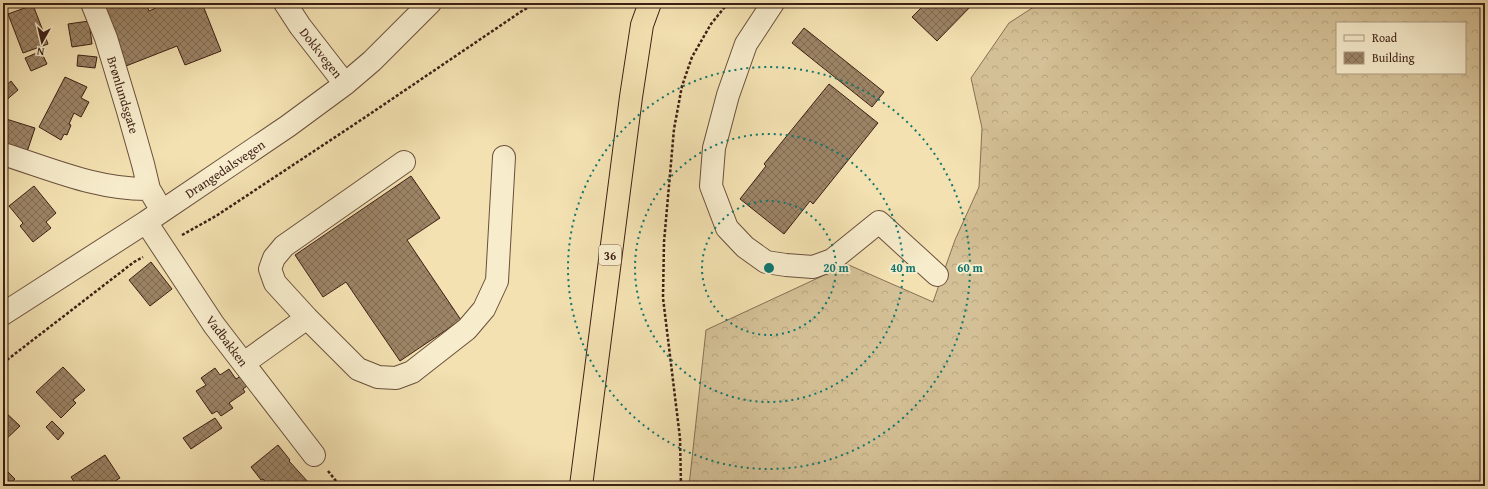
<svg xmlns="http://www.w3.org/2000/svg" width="1488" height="489" viewBox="0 0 1488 489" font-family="'Gentium Book Plus',serif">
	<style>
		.forest { fill: url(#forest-crowns); stroke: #887056; fill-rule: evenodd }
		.building { fill: url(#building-cross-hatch); stroke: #3d1f15 }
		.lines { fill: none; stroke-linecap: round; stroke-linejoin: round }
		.minor-casing { stroke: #6a503c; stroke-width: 24 }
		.highway-casing { stroke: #3d1f15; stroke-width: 24 }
		.path { stroke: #3d1f15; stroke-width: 2.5; stroke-dasharray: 3 2; stroke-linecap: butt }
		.minor { stroke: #f7eccc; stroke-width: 22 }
		.highway { stroke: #f3e1b1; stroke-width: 22 }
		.ring { fill: none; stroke: #0f766e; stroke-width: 2; stroke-dasharray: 2 4 }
		.labels { text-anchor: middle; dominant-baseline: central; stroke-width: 4; stroke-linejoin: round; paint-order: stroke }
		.shield { fill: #f7eccc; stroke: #755c4c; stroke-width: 1 }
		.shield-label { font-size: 12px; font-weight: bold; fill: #3d1f15 }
		.street-label { font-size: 13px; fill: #3d1f15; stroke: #f7eccc }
		.centre { fill: #0f766e; stroke: #f7eccc; stroke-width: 2 }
		.ring-label { font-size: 12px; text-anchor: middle; font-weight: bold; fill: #0f766e; stroke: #f7eccc; stroke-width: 4; stroke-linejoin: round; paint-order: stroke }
	</style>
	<defs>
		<pattern id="forest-crowns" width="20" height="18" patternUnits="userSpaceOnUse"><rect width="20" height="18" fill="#d4c096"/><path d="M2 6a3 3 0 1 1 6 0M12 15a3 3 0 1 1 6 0" fill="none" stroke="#b7a580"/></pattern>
		<pattern id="building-cross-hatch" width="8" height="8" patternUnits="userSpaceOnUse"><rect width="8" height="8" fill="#9c8466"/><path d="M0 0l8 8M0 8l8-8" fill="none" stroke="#806b53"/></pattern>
	</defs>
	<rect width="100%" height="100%" fill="#f3e1b1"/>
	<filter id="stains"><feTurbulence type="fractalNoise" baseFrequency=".005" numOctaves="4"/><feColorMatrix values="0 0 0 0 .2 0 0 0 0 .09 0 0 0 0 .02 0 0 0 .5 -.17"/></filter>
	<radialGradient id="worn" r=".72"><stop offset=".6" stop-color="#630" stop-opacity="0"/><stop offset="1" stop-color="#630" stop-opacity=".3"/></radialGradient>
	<path class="forest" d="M1040 3H1485V486H689L706 330 833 271 842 262 933 302 955 240 979 187 982 128 971 78 1009 23ZM1337 23H1465V73H1337Z"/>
	<path class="building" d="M100 3H128L130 8 142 3H146L149 11 167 3H202L221 51 185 65 177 46 126 66Z
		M915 3H974L937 41 912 17 921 8Z
		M33 5 48 44 23 53 8 14Z
		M89 21 92 44 72 47 68 24Z
		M804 28 884 92 872 107 792 43Z
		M41 51 47 64 31 71 25 58Z
		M78 55 97 57 95 68 77 66Z
		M65 77 87 87 81 98 89 102 81 117 74 113 69 124 71 125 67 135 64 134 61 140 39 127Z
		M11 81 18 90 4 102 3 88Z
		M829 84 878 123 813 204 810 201 784 234 740 199 766 166 764 164Z
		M3 118 35 128 26 155 3 148Z
		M411 176 440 218 407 240 461 320 400 361 346 282 323 297 295 255Z
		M34 186 56 213 46 222 51 228 33 242 20 226 23 223 9 206Z
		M151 262 172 289 150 306 129 280Z
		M63 367 85 390 73 400 76 403 61 418 36 392Z
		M215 368 220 375 229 369 236 379 241 376 247 386 243 389 245 392 229 403 233 408 221 416 217 411 212 414 196 391 206 385 201 378Z
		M3 410 20 426 3 442Z
		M215 418 222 428 191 449 183 438Z
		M52 421 64 433 58 440 46 427Z
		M278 445 290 460 289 461 309 483 305 486H268L263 479 261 480 251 467Z
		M105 455 120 478 107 486H77L71 477Z
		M3 467 15 479 7 486H3Z"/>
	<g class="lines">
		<g class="minor-casing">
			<path id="minor" d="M92 3 106 38 128 111 143 164 149 189 162 211
				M285 3 300 26 345 84
				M773 3 746 44 728 95 714 148 711 186 727 228 745 247 766 262 786 265 813 267 832 260 879 222 937 275
				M3 154C51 169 98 190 149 189
				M404 162 284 246 274 258 270 269 275 283 307 318 358 369 378 377 396 378 412 372 467 329 484 309 497 281 504 157
				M146 222 214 325 314 455
				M3 314 146 222 288 126 345 84 372 61 430 3
				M244 363 307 318"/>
		</g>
		<g class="highway-casing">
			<path id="highway" d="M581 486 631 97 642 25 650 3"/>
		</g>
		<path class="path" d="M182 235 216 216 364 118 522 11 536 3
			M3 363 134 262 143 257
			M328 471 340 486
			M681 486 680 438 663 298 664 242 674 129 682 86 692 57 711 24 728 3"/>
		<use href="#minor" class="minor"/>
		<use href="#highway" class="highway"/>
	</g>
	<g class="ring">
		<circle cx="769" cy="268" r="67"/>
		<circle cx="769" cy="268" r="134"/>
		<circle cx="769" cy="268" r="201"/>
	</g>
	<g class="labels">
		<rect class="shield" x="599" y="245" width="22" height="20" rx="3"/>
		<g class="shield-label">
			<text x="610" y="255">36</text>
		</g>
		<g class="street-label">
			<text transform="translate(321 53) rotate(52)">Dokkvegen</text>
			<text transform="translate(123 95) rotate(73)">Brønlundsgate</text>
			<text transform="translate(225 169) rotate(-34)">Drangedalsvegen</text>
			<text transform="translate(227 341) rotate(53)">Vadbakken</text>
		</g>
	</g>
	<circle cx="769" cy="268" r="6" class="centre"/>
	<g class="ring-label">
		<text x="836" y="272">20 m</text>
		<text x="903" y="272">40 m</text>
		<text x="970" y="272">60 m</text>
	</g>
	<rect width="1488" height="489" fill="none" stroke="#f3e1b1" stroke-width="16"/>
	<rect x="4" y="4" width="1480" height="481" fill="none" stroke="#3d1f15" stroke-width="2"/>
	<rect x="8" y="8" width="1472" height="473" fill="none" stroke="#3d1f15"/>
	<rect x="1336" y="22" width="130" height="52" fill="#f7eccc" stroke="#ad9a83"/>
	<rect x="1344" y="35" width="20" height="6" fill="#f7eccc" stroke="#ad9a83"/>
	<text x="1372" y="42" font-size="12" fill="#3d1f15">Road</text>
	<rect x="1344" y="52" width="20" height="12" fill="url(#building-cross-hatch)" stroke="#ad9a83"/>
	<text x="1372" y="62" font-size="12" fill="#3d1f15">Building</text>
	<g transform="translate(42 42) rotate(188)" stroke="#f7eccc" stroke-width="3" paint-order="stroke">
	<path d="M0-3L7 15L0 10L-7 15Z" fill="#3d1f15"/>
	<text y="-6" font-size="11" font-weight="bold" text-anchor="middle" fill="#3d1f15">N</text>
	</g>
	<rect width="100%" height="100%" filter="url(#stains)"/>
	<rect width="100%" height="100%" fill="url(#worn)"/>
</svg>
